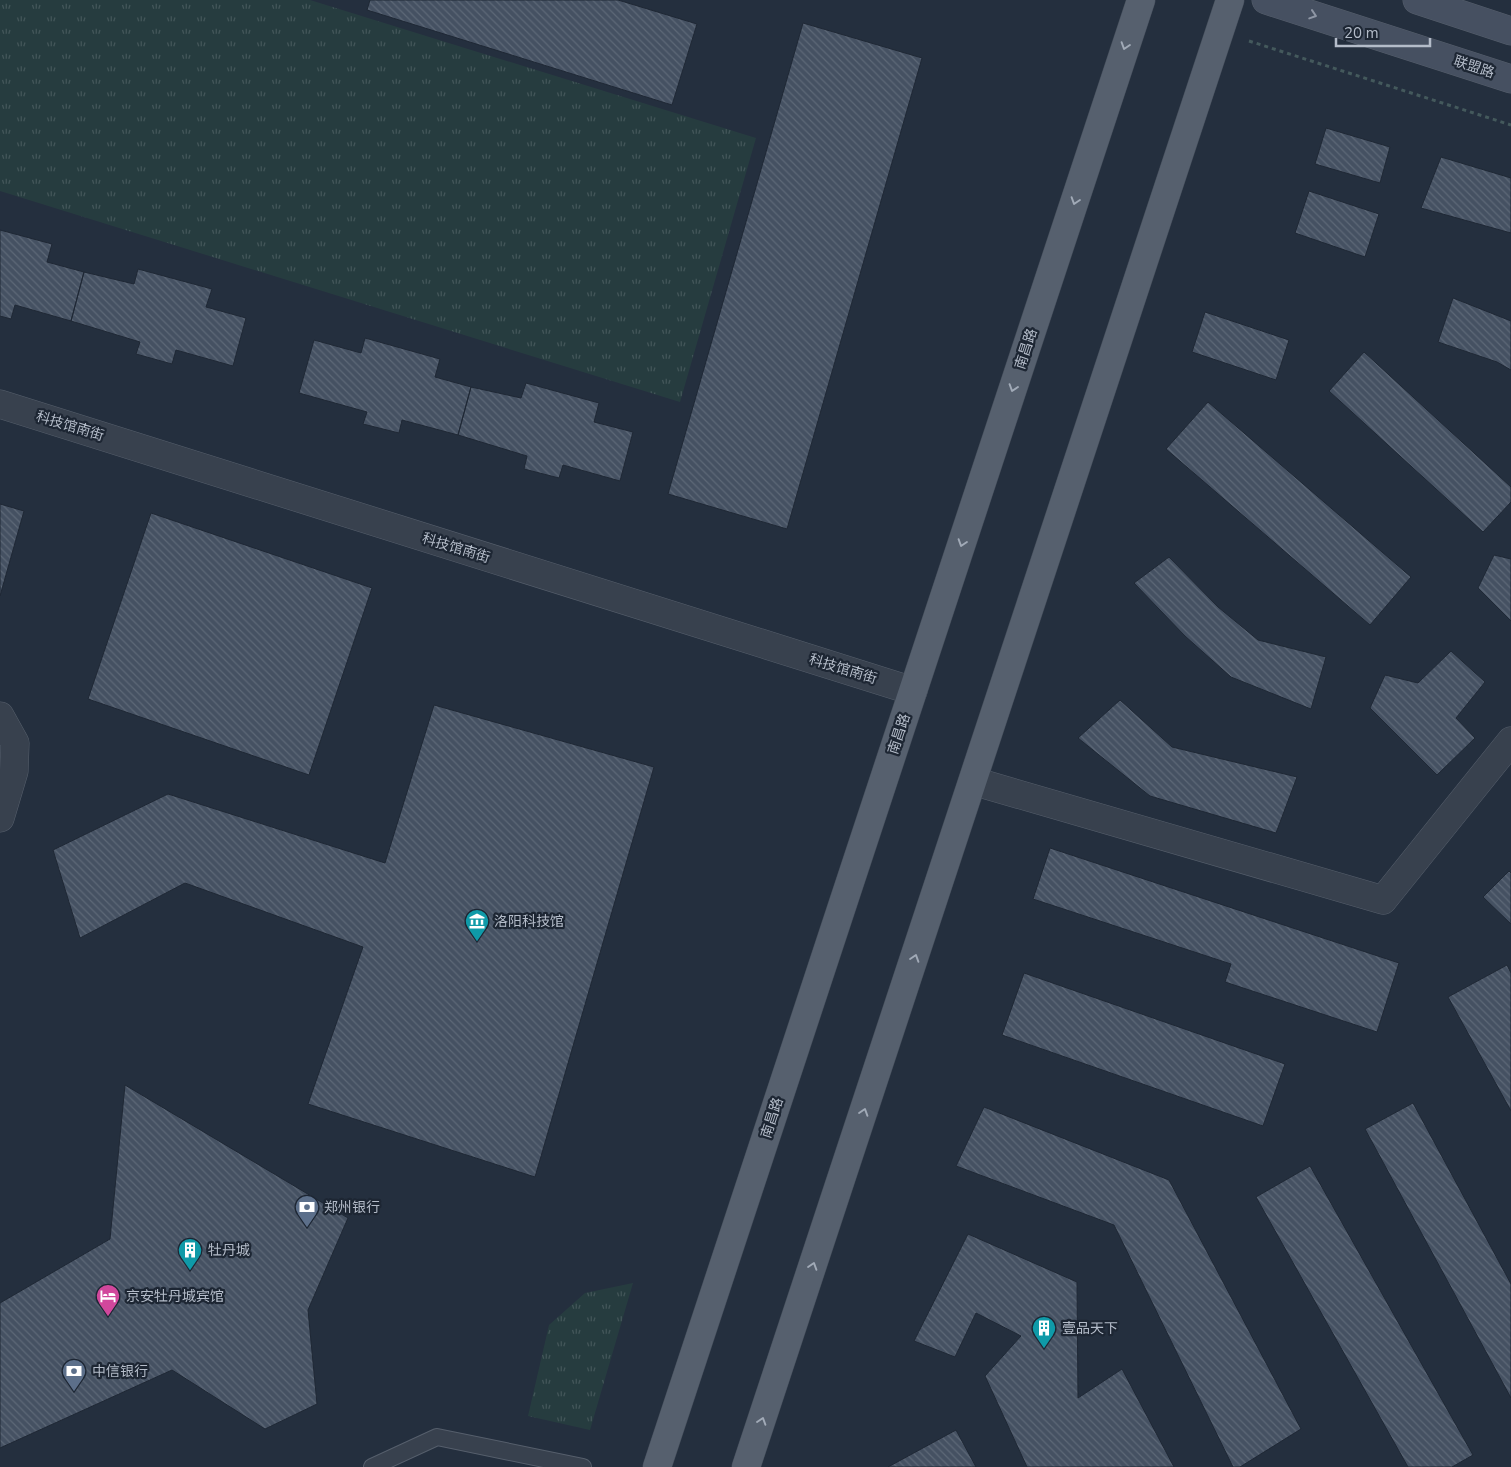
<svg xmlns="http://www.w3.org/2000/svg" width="1511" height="1467" viewBox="0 0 1511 1467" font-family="'Nunito Sans','Noto Sans SC',sans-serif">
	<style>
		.grass { fill: url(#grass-tufts) }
		.building { fill: url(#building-back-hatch); stroke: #1f2835 }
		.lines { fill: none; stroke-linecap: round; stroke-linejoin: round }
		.lane-casing { stroke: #565f6c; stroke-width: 18 }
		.street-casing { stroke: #565f6c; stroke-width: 29 }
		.secondary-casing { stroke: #565f6c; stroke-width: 29 }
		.primary-casing { stroke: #414a57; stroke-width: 29 }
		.path { stroke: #44595c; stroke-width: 3; stroke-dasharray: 4 4; stroke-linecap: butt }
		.lane { stroke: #38414e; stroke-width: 16 }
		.street { stroke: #38414e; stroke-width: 28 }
		.secondary { stroke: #465061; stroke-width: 28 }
		.primary { stroke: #56606e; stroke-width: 28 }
		.oneway { stroke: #8e96a5 }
		.oneway2 { stroke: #a1aab7 }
		.labels { text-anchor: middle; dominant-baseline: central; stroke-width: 4.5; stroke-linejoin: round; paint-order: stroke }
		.street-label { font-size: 14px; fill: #b4bcc9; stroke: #1d2633 }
		.poi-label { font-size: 14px; fill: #b4bcc9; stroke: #1d2633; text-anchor: start }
	</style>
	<defs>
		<pattern id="grass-tufts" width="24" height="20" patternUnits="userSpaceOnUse" patternTransform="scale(1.25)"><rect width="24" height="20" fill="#263c3f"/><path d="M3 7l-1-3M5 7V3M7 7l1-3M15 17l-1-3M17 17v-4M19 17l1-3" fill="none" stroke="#435659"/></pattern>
		<pattern id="building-back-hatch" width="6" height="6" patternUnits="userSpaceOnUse" patternTransform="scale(1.25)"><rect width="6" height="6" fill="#455162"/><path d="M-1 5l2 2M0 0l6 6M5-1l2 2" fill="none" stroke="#5d6877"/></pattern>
	</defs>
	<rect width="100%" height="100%" fill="#242f3e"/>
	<path class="grass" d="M0 0H310L756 138 680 402 0 191Z
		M633 1283 590 1430 528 1416 549 1325 585 1293Z"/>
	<path class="building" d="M370 0H618L697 24 672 105 367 10Z
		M803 23 922 58 787 529 668 494Z
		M1326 128 1390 147 1380 183 1315 164Z
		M1441 157 1511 178V233L1421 208Z
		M1309 191 1379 214 1365 257 1295 233Z
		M0 230 52 244 47 262 84 272 71 321 15 305 11 319 0 316Z
		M138 269 212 289 206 307 246 318 233 366 176 350 172 364 136 354 140 342 71 321 84 272 134 284Z
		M1453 298 1511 321V370L1497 362 1438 342Z
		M1205 312 1289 340 1276 380 1192 352Z
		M365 338 440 359 435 377 471 387 458 435 402 420 399 433 363 424 367 412 299 393 314 340 361 353Z
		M1364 352 1511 487V502L1483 532 1329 391Z
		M526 383 599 403 594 422 633 432 620 481 563 465 559 478 524 469 527 456 458 435 471 387 521 398Z
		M1208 402 1411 577 1370 625 1166 449Z
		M0 504 24 511 0 596Z
		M151 513 372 588 309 775 88 699Z
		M1494 555 1511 559V621L1478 588Z
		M1169 557 1218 607 1258 640 1326 657 1311 709 1231 677 1185 636 1134 583Z
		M1451 651 1485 682 1456 718 1475 738 1437 775 1370 708 1385 675 1418 683Z
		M1120 700 1172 747 1297 777 1276 833 1150 796 1078 738Z
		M434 705 654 767 535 1177 308 1104 363 947 185 883 80 938 53 850 168 794 385 863Z
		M1050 848 1399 963 1377 1032 1225 982 1231 964 1033 899Z
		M1509 871 1511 873V924L1483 897Z
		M1507 965 1511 973V1111L1448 997Z
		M1024 973 1285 1064 1263 1126 1002 1035Z
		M125 1085 348 1218 308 1310 317 1404 265 1429 172 1370 0 1448V1303L110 1239Z
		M1413 1103 1511 1284V1398L1365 1129Z
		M984 1107 1169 1180 1301 1429 1240 1467H1233L1114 1225 956 1166Z
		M1310 1166 1473 1455 1452 1467H1408L1256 1197Z
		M968 1234 1077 1282 1078 1398 1122 1369 1174 1467H1027L985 1376 1021 1336 976 1313 955 1357 914 1341Z
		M956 1430 976 1467H888Z"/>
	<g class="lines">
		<g class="lane-casing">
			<path id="lane" d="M372 1467 437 1437 583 1467"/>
		</g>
		<g class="street-casing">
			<path id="street" d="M0 404 913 691
				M0 716 15 743 14 771 0 818
				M973 781 1383 900 1511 741"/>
		</g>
		<g class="secondary-casing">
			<path id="secondary" d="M1266 0 1511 79
				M1417 0 1511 31"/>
		</g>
		<g class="primary-casing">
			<path id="primary" d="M657 1467 1141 0
				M746 1467 1230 0"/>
		</g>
		<path class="path" d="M1249 41 1511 125"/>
		<use href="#lane" class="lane"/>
		<use href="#street" class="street"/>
		<use href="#secondary" class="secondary"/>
		<use href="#primary" class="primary"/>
	</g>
	<defs><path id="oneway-chevron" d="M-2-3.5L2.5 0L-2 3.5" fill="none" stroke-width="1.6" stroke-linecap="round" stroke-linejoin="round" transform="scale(1.25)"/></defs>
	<use class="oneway" href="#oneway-chevron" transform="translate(1313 15) rotate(18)"/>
	<g class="oneway2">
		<use href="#oneway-chevron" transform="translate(1125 46) rotate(108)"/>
		<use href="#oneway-chevron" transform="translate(1075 201) rotate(108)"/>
		<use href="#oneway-chevron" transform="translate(1013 388) rotate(108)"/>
		<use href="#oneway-chevron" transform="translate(962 543) rotate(108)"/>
		<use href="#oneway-chevron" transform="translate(915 958) rotate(-72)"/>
		<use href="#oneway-chevron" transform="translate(864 1112) rotate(-72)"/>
		<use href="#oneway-chevron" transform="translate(813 1266) rotate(-72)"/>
		<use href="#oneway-chevron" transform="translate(762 1421) rotate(-72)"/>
	</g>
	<defs>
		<g id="museum-pin" transform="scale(1.25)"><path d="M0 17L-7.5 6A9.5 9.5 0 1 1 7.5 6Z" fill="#0f9aa8" stroke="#1d2633"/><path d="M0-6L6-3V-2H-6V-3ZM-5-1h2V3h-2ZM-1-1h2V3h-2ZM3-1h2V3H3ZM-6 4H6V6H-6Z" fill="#fff"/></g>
		<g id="bank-pin" transform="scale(1.25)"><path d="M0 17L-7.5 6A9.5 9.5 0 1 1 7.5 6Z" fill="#5c6f8a" stroke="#1d2633"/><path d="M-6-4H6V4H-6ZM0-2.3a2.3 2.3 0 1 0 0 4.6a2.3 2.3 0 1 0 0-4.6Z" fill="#fff"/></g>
		<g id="building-pin" transform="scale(1.25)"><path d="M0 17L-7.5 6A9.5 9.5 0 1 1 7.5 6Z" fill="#0f9aa8" stroke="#1d2633"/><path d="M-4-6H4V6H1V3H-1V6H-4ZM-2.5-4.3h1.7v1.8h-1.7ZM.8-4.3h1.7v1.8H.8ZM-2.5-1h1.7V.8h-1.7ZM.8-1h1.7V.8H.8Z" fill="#fff"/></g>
		<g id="hotel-pin" transform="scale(1.25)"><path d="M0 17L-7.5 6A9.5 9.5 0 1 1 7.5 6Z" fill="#d1479c" stroke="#1d2633"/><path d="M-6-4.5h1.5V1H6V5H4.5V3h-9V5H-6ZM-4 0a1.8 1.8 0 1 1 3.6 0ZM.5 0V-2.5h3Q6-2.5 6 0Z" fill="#fff"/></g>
	</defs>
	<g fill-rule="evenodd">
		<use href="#museum-pin" x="477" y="921"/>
		<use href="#bank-pin" x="307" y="1207"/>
		<use href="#building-pin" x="190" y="1250"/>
		<use href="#hotel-pin" x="108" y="1296"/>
		<use href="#building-pin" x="1044" y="1328"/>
		<use href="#bank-pin" x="74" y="1371"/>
	</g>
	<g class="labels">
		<g class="street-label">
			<text transform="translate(1474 67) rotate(18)">联盟路</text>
			<text transform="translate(1026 349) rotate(-72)">南昌路</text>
			<text transform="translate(70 426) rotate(17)">科技馆南街</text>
			<text transform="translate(456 548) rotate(17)">科技馆南街</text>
			<text transform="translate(843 669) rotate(17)">科技馆南街</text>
			<text transform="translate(899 734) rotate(-72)">南昌路</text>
			<text transform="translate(772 1118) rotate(-72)">南昌路</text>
		</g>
		<g class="poi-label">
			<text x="494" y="921">洛阳科技馆</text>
			<text x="324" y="1207">郑州银行</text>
			<text x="208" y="1250">牡丹城</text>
			<text x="126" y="1296">京安牡丹城宾馆</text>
			<text x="1062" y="1328">壹品天下</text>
			<text x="92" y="1371">中信银行</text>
		</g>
	</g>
	<path d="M1336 38v8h94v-8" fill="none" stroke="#b4bcc9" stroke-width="2.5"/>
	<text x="1344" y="38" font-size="15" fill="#b4bcc9" stroke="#1d2633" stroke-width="4" paint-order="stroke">20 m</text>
</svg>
